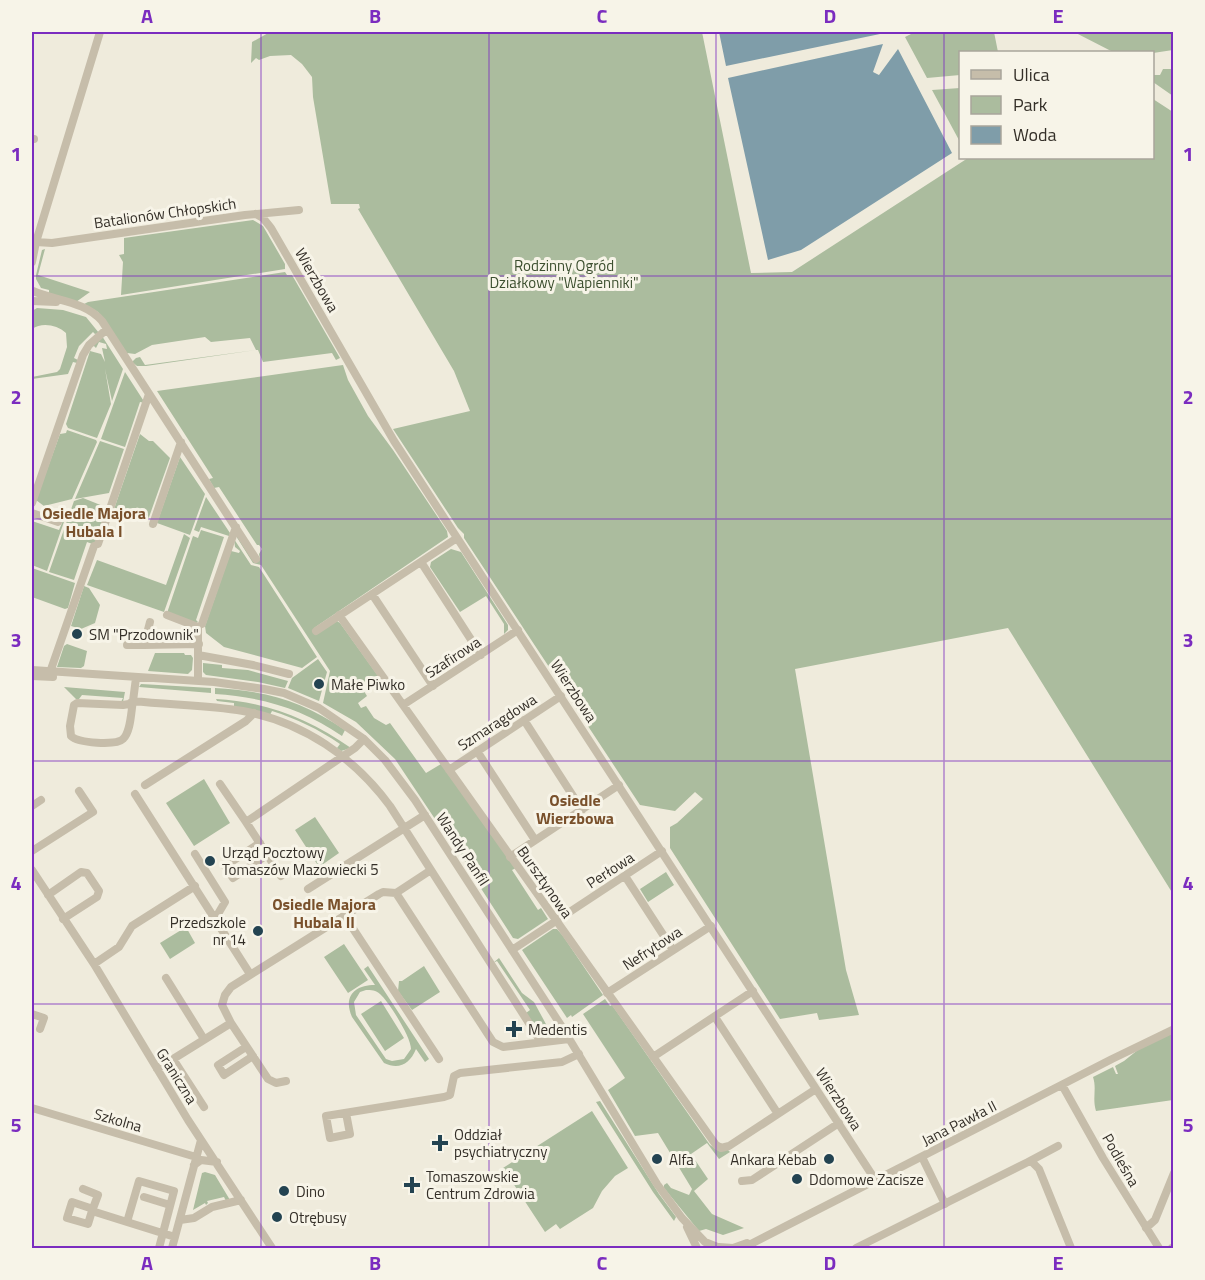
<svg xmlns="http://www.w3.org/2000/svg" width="1205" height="1280" viewBox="0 0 1205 1280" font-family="'Titillium Web',sans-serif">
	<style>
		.green { fill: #abbc9e; fill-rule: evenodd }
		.water { fill: #7f9da9 }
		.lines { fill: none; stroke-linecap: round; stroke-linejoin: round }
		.minor { stroke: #c6bdaa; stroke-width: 8 }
		.grid { fill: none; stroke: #7b2cbf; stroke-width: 1.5; stroke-opacity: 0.55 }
		.poi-dot { fill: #234351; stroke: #f7f4e8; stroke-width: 2 }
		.labels { text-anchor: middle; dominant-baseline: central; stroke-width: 6; stroke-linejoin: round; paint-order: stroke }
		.street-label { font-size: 15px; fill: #342f28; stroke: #f7f4e8 }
		.park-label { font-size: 15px; fill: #3c4f2f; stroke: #f7f4e8 }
		.poi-label { font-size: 15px; fill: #342f28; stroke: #f7f4e8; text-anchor: start }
		.neighbourhood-label { font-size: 16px; font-weight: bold; fill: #79502b; stroke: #f7f4e8 }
		.neatline { fill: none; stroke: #7b2cbf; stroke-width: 2 }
		.grid-label { font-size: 20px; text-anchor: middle; font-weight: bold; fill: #7b2cbf }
	</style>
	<rect width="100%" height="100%" fill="#efebdc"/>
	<path class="green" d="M270 32H702L751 273 792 272 968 158H1152L1153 99 1173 112V894L1008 628 795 669 846 970 859 1015 819 1020 817 1013 780 1019 670 848V827L677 823 703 799 695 792 675 811 640 805 464 538V534L458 528 393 429 470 411 454 371 358 209 360 208 359 204H331L313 97 312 77 302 64 291 55 270 56 259 60 256 58 251 63 252 42Z
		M915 32H994L998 52H960V75L927 78 905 37Z
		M1074 32H1173V50L1153 53 1113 52Z
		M1163 69H1173V96L1153 82V75H1160Z
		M960 88V142L932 90Z
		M253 220 263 226 285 264V269L121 295 123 262 119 255 124 254V238Z
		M45 249 38 275 90 292 76 302 49 294V290L41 288 36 279V275L42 250Z
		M285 272 287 275H292L340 358 336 360 332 353 263 362 258 350H256L146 366H137L132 362 136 358 140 357 145 365 256 350 250 338 211 342 205 337 152 345 135 354 127 353 98 312 84 304 88 302Z
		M37 308 63 310 86 317 99 333 95 334 93 332 79 346 74 358 78 360 77 363 73 362 68 374 32 379V377L57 372 60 369 67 347 66 333C57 325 42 322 32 329V311Z
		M102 336 123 369 112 401 105 369 111 404 97 438 68 428 66 424 90 351 101 354 105 362 102 348 107 349 106 344 99 342 96 348 93 345Z
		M343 365 348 380 368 416 393 450 447 531 448 537 314 628 337 621 340 623 381 680 378 683 372 680 362 688 367 696 358 703 361 708 366 706 374 718 386 725 390 723 426 773 441 764 516 868 512 870 538 910 541 908 548 919 518 939 513 938 471 873 453 838 439 825 395 759 356 722 323 703 330 671 261 565 253 563 236 536 237 534 260 559 259 554 262 549 259 545H257L219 487 214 488 209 479 213 478 157 391Z
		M125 372 145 403 140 402 125 447 101 439Z
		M67 430 96 440 97 442 72 499 44 506 36 500 60 434 66 433Z
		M140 434 149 441H153L170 458 148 520 114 509Z
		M100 441 124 449 109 493 75 499Z
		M180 457 205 494 190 535 157 523Z
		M206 497 230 533 229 536 201 527 199 532 194 530Z
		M83 498 108 508 106 514 101 512 99 516 105 518 95 545 87 542 74 580 49 572 74 501Z
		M43 507 66 516 47 571 32 565V521L59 530 65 516Z
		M201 530 224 537 196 620 198 622 196 623 167 613 193 536 198 538Z
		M184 534 190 538 164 612 87 585 97 560 166 585Z
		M234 539 251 565 259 567 317 657 302 668 224 647 206 633 205 626 231 551 239 553 240 551 235 547Z
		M451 549 461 552 508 625V630L504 634V624L486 596 460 612 430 567 431 562Z
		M32 568 75 583 68 608 65 609 32 597Z
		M84 586 89 588 100 605 95 623 81 629 71 626Z
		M67 644 87 651 84 666 81 668 57 667 64 646Z
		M155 653H184L185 655H191L193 658 192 670 188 674 148 671Z
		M318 659 327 672 319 701 288 688 292 678Z
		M203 663 222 665V668L248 670 288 681 285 688 258 682 206 675 203 672Z
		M141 684 211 688V693L139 687Z
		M64 687 125 692 123 702H121L123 698 82 695 79 699H76Z
		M215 688C267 691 302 701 345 730L342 736C303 709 262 697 215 694Z
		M216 699C267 702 309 719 351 748L341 751 337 748 340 744C318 729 297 719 272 711L270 715 234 707V703L217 701Z
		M204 779 230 823 194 846 166 803Z
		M315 817 339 853 319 867 295 830Z
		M666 872 674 885 648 902 640 889Z
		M186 927 195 943 170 959 160 943Z
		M553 929H557L563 936 603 995 572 1017 571 1015 567 1018 522 950Z
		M344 944 368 980 348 993 324 957Z
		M499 958 522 993 534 1002 553 1037 545 1039 540 1037 526 1013 530 1010 497 961 493 963Z
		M368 966 429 1059 425 1062 416 1049C410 1064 399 1070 384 1063L352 1017C343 997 354 985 375 985L364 969ZM366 990C371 990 376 990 380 994 389 1002 411 1037 411 1049L404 1059 392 1061 386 1059 356 1015 354 1002 360 992Z
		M424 966 440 992 412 1010 398 991 399 981H402Z
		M605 999 610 1006 612 1005 710 1145 717 1150H728L730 1152 719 1159 707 1143 691 1154 708 1179 694 1191 712 1214 744 1228 723 1235 706 1229 699 1231 664 1188V1185L667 1183 671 1188 689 1195 692 1189 658 1133 635 1136 608 1090 625 1078 583 1014Z
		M381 1001 404 1038 385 1051 361 1014Z
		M1173 1033V1100L1096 1111C1092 1098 1097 1089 1093 1077L1113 1067 1116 1074H1118L1115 1066 1124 1061 1139 1049Z
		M600 1101 659 1194 676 1217 674 1221 653 1192 596 1102Z
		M592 1111 628 1168 615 1176 602 1191 593 1208 560 1229 556 1224 545 1232 503 1168Z
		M205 1172 215 1175 230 1200 226 1201 224 1197 207 1201 208 1203 206 1205 205 1203 193 1210 202 1173Z"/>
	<path class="water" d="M719 32H874L880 34 726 66Z
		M883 44 873 72 879 75 898 49 952 153 801 250 768 260 728 78Z"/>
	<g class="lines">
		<path class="minor" d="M32 139H34
			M256 214 263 218 271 228 394 441 876 1181
			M36 242 52 243 245 215 299 210
			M32 262 36 242 100 32
			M33 291C56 301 85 301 102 321L256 559
			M32 301 56 302
			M32 503 83 355 89 345 107 329
			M32 513 58 522
			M153 524 181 442
			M98 544 149 394
			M421 562 481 655
			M372 594 433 686
			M167 615 198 627V681
			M339 615 716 1145 721 1148 729 1146 816 1089
			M150 622 144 645 199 644
			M202 624 236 527
			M316 631 457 538
			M127 645H144
			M198 655 253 665 289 674
			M32 670 214 682 264 689 284 693 319 708 364 739 385 760 415 800 562 1027 657 1184 682 1218 705 1242 720 1248
			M49 675 94 546
			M32 676 53 677
			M136 678 133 701C170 705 207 705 243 711 303 722 354 757 390 806L541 1042
			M133 701C131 711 131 732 123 739 116 746 78 743 71 736L70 726 74 705 77 703 123 705 129 704Z
			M403 705 518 630
			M524 720 582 810
			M477 751 535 840
			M449 770 561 696
			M220 784 246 822 355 748 364 739
			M145 785 246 721 254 713
			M135 794 250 974
			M32 806 41 800
			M246 822 281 876
			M260 843 225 866 233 878 267 855
			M32 851 93 812 79 791
			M195 854 225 902 215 919
			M510 857 619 785
			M32 870 94 964 188 1120 272 1248
			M625 876 673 950
			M308 889 425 815
			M396 893 493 1042 503 1047 569 1039
			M396 893 431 870
			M48 895 81 872 87 873 99 891 97 897 63 919
			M344 915 439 1059
			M512 950 662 851
			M94 964 119 947 132 926 195 886
			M166 978 204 1039
			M607 993 711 926
			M32 1014 44 1018 40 1029
			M715 1017 778 1114
			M231 1023 268 1079 276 1083 286 1081
			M246 1047 218 1065 224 1075 253 1056
			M653 1057 753 991
			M173 1059 204 1107
			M157 1069 231 1023 222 1005 225 995 231 987 379 894 383 892 396 893
			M1062 1085 1103 1158 1159 1248
			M32 1108 196 1157
			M346 1113 350 1134 330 1138 326 1116 444 1097 450 1095 454 1076 460 1073 562 1062 579 1054
			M922 1157 945 1204
			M1028 1162 1058 1146
			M194 1165 201 1160 217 1162
			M742 1181 752 1180 839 1123
			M83 1189 98 1195 92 1211 127 1222
			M144 1197 170 1205
			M92 1211 88 1224 67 1218 72 1202 93 1209
			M180 1220 194 1218 212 1207 241 1200
			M687 1227 697 1248
			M1146 1228 1155 1220 1174 1173
			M719 1247 733 1248 747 1243
			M159 1248 174 1191 139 1181 127 1222 175 1237
			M172 1248 201 1140
			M743 1248 1112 1059 1174 1029
			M856 1248 1028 1162H1032L1039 1169 1071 1248
			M1172 1248H1174"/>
	</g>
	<path class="grid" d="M261 32V1248M489 32V1248M716 32V1248M944 32V1248M32 276H1174M32 519H1174M32 761H1174M32 1004H1174"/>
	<g class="poi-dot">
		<circle cx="77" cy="634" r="6"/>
		<circle cx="319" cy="684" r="6"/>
		<circle cx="210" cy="861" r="6"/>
		<circle cx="258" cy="931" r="6"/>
		<path d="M511 1020h6v6h6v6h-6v6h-6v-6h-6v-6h6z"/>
		<path d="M437 1134h6v6h6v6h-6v6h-6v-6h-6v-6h6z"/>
		<circle cx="657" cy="1159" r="6"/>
		<circle cx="829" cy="1159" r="6"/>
		<circle cx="797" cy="1179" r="6"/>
		<path d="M409 1176h6v6h6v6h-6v6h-6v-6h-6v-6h6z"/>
		<circle cx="284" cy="1191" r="6"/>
		<circle cx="277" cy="1217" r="6"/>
	</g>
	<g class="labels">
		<g class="street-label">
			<text transform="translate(165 213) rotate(-8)">Batalionów Chłopskich</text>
			<text transform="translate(317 280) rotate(60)">Wierzbowa</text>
			<text transform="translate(453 657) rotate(-33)">Szafirowa</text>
			<text transform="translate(574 691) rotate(57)">Wierzbowa</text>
			<text transform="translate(497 722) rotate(-33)">Szmaragdowa</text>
			<text transform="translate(463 849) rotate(57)">Wandy Panfil</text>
			<text transform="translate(610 870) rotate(-33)">Perłowa</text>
			<text transform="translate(545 882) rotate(55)">Bursztynowa</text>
			<text transform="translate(652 948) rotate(-33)">Nefrytowa</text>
			<text transform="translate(177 1076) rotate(58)">Graniczna</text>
			<text transform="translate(839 1099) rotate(57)">Wierzbowa</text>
			<text transform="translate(118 1120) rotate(16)">Szkolna</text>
			<text transform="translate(959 1123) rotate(-27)">Jana Pawła II</text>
			<text transform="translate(1121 1160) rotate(60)">Podleśna</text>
		</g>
		<g class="park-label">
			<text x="564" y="265">Rodzinny Ogród<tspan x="564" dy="17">Działkowy "Wapienniki"</tspan></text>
		</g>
		<g class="poi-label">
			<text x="89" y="634">SM "Przodownik"</text>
			<text x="331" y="684">Małe Piwko</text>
			<text x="222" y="852">Urząd Pocztowy<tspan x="222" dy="17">Tomaszów Mazowiecki 5</tspan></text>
			<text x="246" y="922" text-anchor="end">Przedszkole<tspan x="246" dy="17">nr 14</tspan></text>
			<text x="528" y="1029">Medentis</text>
			<text x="454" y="1134">Oddział<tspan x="454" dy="17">psychiatryczny</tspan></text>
			<text x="669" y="1159">Alfa</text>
			<text x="817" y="1159" text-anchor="end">Ankara Kebab</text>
			<text x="426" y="1176">Tomaszowskie<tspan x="426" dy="17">Centrum Zdrowia</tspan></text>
			<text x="809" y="1179">Ddomowe Zacisze</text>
			<text x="296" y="1191">Dino</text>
			<text x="289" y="1217">Otrębusy</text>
		</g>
		<g class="neighbourhood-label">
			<text x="94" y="513">Osiedle Majora<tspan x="94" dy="18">Hubala I</tspan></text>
			<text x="575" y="800">Osiedle<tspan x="575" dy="18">Wierzbowa</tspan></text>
			<text x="324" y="904">Osiedle Majora<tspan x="324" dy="18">Hubala II</tspan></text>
		</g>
	</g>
	<rect width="1205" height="1280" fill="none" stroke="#f7f4e8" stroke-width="66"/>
	<rect x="959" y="51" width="195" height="108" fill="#f7f4e8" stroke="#a9a59b" stroke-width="1.5"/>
	<rect x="971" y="70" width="30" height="9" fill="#c6bdaa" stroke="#a9a59b" stroke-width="1.5"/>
	<text x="1013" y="81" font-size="18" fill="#342f28">Ulica</text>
	<rect x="971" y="96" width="30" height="18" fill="#abbc9e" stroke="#a9a59b" stroke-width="1.5"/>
	<text x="1013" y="111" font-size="18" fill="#342f28">Park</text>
	<rect x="971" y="126" width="30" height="18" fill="#7f9da9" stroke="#a9a59b" stroke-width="1.5"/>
	<text x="1013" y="141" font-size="18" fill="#342f28">Woda</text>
	<rect x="33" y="33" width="1139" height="1214" class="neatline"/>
	<g class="grid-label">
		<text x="147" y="23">A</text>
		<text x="375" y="23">B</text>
		<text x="602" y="23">C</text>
		<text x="830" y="23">D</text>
		<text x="1058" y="23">E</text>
		<text x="16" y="161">1</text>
		<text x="1188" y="161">1</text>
		<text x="16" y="404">2</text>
		<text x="1188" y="404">2</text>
		<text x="16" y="647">3</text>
		<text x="1188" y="647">3</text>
		<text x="16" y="890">4</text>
		<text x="1188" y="890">4</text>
		<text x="16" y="1132">5</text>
		<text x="1188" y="1132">5</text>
		<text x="147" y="1270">A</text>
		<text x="375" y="1270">B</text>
		<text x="602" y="1270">C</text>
		<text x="830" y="1270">D</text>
		<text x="1058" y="1270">E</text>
	</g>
</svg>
